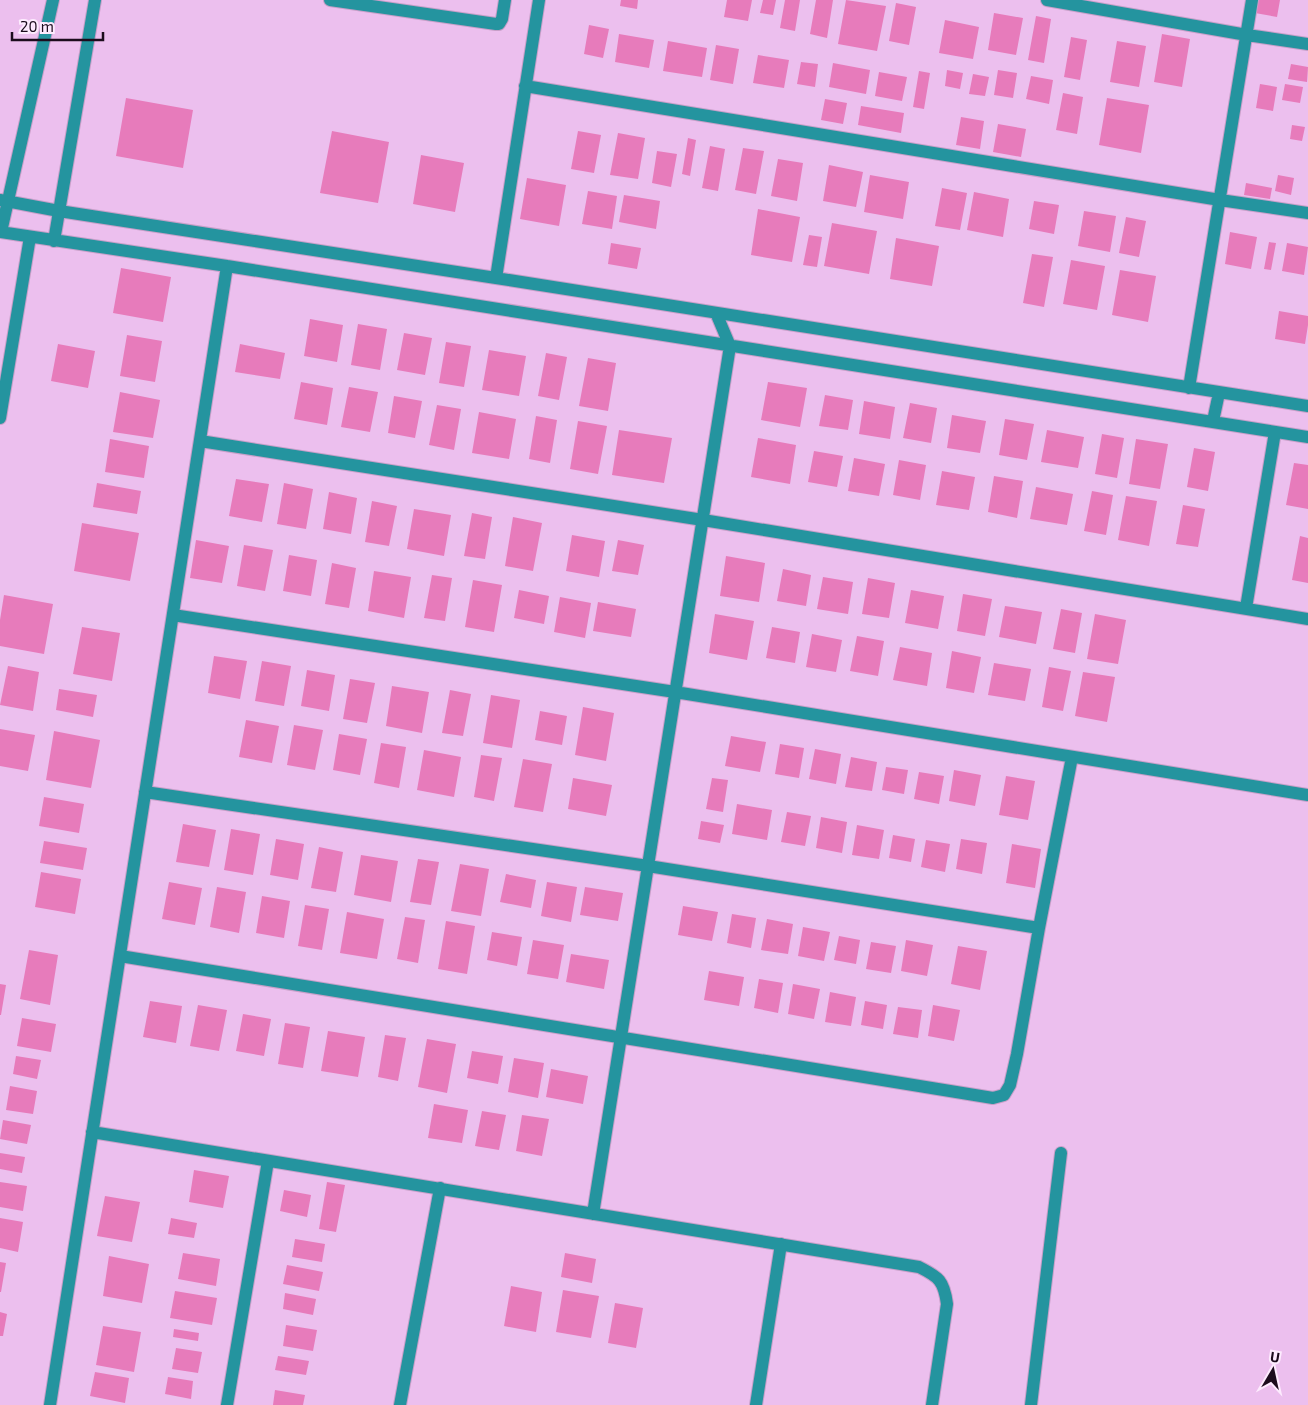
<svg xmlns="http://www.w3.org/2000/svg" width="1308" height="1405" viewBox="0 0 1308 1405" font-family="'Exo 2',sans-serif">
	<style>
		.building { fill: #e77bbb }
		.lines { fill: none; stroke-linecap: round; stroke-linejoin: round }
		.minor-casing { stroke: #c79fc8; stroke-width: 14 }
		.minor { stroke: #24949f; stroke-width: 12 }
	</style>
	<rect width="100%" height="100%" fill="#ecbfee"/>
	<path class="building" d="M621 0H638L637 9 620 6Z
		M727 0H752L748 21 724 17Z
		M763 0H776L773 15 760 13Z
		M785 0H800L795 31 780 28Z
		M816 0H833L827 38 810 34Z
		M846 0 886 6 877 51 838 44Z
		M1257 0H1280L1277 17 1255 13Z
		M896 3 916 7 909 45 889 41Z
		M994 13 1023 18 1016 55 988 50Z
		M1036 16 1051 19 1044 63 1028 60Z
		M945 20 979 27 973 59 939 53Z
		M589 25 609 29 603 58 584 54Z
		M619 34 654 40 649 68 615 62Z
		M1162 34 1190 39 1182 87 1154 82Z
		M1071 37 1087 40 1080 80 1064 77Z
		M668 41 707 48 702 77 663 71Z
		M1117 41 1146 46 1139 87 1110 82Z
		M716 45 739 49 733 84 710 80Z
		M758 55 789 60 784 88 753 83Z
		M801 62 818 64 815 87 797 84Z
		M833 63 870 70 866 94 829 87Z
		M1291 64 1308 67 1307 82 1288 79Z
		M947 70 963 73 960 89 945 86Z
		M998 70 1017 73 1013 98 994 95Z
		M919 71 930 73 924 109 913 107Z
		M879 72 907 77 902 101 875 96Z
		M973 74 989 77 985 96 969 94Z
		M1031 76 1053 80 1049 104 1026 99Z
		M1260 84 1277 87 1273 111 1256 108Z
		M1285 84 1303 87 1300 103 1282 100Z
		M1063 93 1083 97 1077 134 1056 130Z
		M126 98 193 110 183 168 116 156Z
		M1107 98 1149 105 1141 153 1099 145Z
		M825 99 847 103 843 124 821 120Z
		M861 106 904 113 901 133 858 125Z
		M961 117 984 121 980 149 956 145Z
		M998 124 1026 129 1021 157 993 152Z
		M1292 125 1305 127 1302 141 1290 139Z
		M332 131 389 142 378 203 320 193Z
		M578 131 601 135 594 173 571 169Z
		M618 133 645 138 638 179 610 175Z
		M688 138 696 140 690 176 682 174Z
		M710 146 725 149 718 191 702 188Z
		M743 148 764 151 756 194 735 190Z
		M657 151 677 154 671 187 652 183Z
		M421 155 464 163 455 212 413 204Z
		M778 159 803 163 797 201 771 196Z
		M829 165 863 172 856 207 823 201Z
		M870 175 909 182 903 219 864 212Z
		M1278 175 1294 178 1291 195 1275 191Z
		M527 178 566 185 559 226 520 219Z
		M1246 183 1272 188 1270 199 1244 195Z
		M942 188 967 193 960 230 935 226Z
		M588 191 617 196 612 229 582 224Z
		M974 192 1009 199 1003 237 967 230Z
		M624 195 660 201 656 229 619 222Z
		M1034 201 1059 205 1054 234 1029 229Z
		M758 209 800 217 792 262 751 255Z
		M1084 211 1116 216 1110 252 1078 246Z
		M1126 217 1146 221 1139 257 1119 253Z
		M832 223 877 231 869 274 824 266Z
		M1230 232 1257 237 1251 269 1225 264Z
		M809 235 822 237 817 267 803 265Z
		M896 238 939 246 932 286 890 279Z
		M1269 242 1276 243 1271 270 1264 269Z
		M611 243 641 248 637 269 608 264Z
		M1287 243 1308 247 1304 275 1282 271Z
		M1032 254 1053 257 1044 307 1023 303Z
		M1071 260 1105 266 1097 310 1063 304Z
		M121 268 171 277 163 322 113 313Z
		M1120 270 1156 276 1148 322 1112 315Z
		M1279 311 1308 316V325L1305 344 1275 339Z
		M310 319 343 325 337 362 304 356Z
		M358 324 387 329 380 370 351 365Z
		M404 333 432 338 425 375 397 370Z
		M127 335 162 341 155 382 120 376Z
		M446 342 471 346 464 387 439 383Z
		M58 344 95 351 88 388 51 381Z
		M240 344 285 353 280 379 235 372Z
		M489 350 526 356 519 396 482 390Z
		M546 353 567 357 559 400 538 396Z
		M588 358 616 363 608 411 579 406Z
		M301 382 333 388 327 425 294 419Z
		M768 382 807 388 800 427 761 420Z
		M349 387 378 392 370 432 341 427Z
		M120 392 160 400 153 438 113 432Z
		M825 395 853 400 848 430 819 426Z
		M394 396 422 401 415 438 388 433Z
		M864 401 895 407 890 439 859 434Z
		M910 403 937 408 931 443 903 438Z
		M437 405 461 409 454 450 429 445Z
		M479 412 516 419 509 459 472 453Z
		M952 415 986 421 980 453 947 448Z
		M536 416 557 420 550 463 529 459Z
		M1005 419 1034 424 1027 460 999 455Z
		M578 421 607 426 598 474 570 469Z
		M619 430 672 438 664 483 612 475Z
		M1047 430 1084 437 1078 468 1041 462Z
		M1102 434 1124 438 1117 478 1095 474Z
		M758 438 796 445 790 484 751 477Z
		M110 439 149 446 144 478 105 472Z
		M1136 439 1168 444 1160 489 1129 484Z
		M1194 448 1215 452 1208 491 1187 487Z
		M814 451 843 456 837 487 808 482Z
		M854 458 885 464 879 496 848 491Z
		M899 460 926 465 920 500 893 495Z
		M1294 463 1308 465V509L1286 505Z
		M942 471 975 477 969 510 936 505Z
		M994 476 1023 481 1017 518 988 512Z
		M236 479 269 484 262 522 229 516Z
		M97 483 141 491 137 514 93 507Z
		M284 483 313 489 306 529 277 524Z
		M1036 487 1073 494 1067 525 1030 519Z
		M1092 491 1113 495 1106 535 1084 531Z
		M329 492 357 498 351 534 323 529Z
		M1126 496 1157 501 1149 546 1118 540Z
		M372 501 397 506 389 546 365 542Z
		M1183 505 1205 509 1198 547 1176 544Z
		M414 509 451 515 444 556 407 549Z
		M472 513 492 517 485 559 464 556Z
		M513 517 542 523 533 571 505 566Z
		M82 523 139 533 130 581 74 571Z
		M572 535 605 541 599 577 566 571Z
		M1300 536 1308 538V583L1292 580Z
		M196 540 229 546 222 583 190 578Z
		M618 540 644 545 638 575 612 571Z
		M244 545 273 550 265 591 237 586Z
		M289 555 317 560 311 596 283 591Z
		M726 556 765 563 759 602 720 596Z
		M332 563 356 568 349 608 325 604Z
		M783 569 811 575 806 606 777 601Z
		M374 571 411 577 404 618 368 611Z
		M432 575 452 578 445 621 424 618Z
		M823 577 853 582 848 614 817 609Z
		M868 578 895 583 889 618 862 614Z
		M473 580 502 585 494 632 465 627Z
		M519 590 549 596 544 624 514 618Z
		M911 590 944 596 938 629 905 623Z
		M963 594 992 599 985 636 957 631Z
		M4 595 53 604 44 654 0 646V620Z
		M560 597 591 603 585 638 554 632Z
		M598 602 636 609 631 637 593 631Z
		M1005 606 1042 612 1036 644 999 637Z
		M1061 609 1082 613 1075 653 1053 649Z
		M715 614 754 621 747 660 709 653Z
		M1095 614 1126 620 1118 664 1087 659Z
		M82 627 120 633 112 681 73 674Z
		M772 627 800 632 795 663 766 658Z
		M812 634 842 640 836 672 806 667Z
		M857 636 884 641 878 676 850 671Z
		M900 647 932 653 927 686 893 680Z
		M952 651 981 657 974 693 946 688Z
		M214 656 247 661 240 699 208 693Z
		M262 661 291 666 284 706 255 701Z
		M994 663 1031 669 1025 701 988 695Z
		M8 666 39 672 33 711 0 705Z
		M1049 667 1071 671 1063 711 1042 707Z
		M307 670 335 675 329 711 301 706Z
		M1083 672 1115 677 1107 722 1075 716Z
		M350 679 375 683 367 723 343 719Z
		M392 686 429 692 422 733 386 726Z
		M59 689 97 695 93 717 56 710Z
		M450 690 471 694 463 736 442 733Z
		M491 695 520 700 512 748 483 743Z
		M583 707 614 713 606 761 575 755Z
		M540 711 567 716 562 745 535 740Z
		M246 720 279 726 272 763 239 757Z
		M294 725 323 730 315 770 287 765Z
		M0 729 35 735 28 771 0 766Z
		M54 731 100 740 91 788 46 780Z
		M339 734 367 739 360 775 333 770Z
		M731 736 766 742 760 772 725 766Z
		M381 743 406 747 399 788 374 783Z
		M780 744 804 748 799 778 775 774Z
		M815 749 841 754 836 784 809 779Z
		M424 750 461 757 454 797 417 790Z
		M481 755 502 758 494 801 474 797Z
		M851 757 877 762 872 791 845 787Z
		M523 759 552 764 543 812 514 807Z
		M886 767 908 770 904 794 882 790Z
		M954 770 981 775 975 806 949 801Z
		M919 772 944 776 939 804 914 799Z
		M1006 776 1035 781 1028 820 999 815Z
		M573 778 612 785 606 816 568 809Z
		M712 778 728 780 723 812 706 809Z
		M44 797 84 804 79 833 39 826Z
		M737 804 772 810 767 840 732 834Z
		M787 812 811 816 805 846 781 842Z
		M821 817 847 822 842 853 816 848Z
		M701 821 724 825 720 843 698 839Z
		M183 824 216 830 209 867 176 862Z
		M857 825 884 830 879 859 852 855Z
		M231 829 260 834 253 875 224 870Z
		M893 835 915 839 911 862 889 858Z
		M276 839 304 844 298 880 270 875Z
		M961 839 987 843 982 874 956 869Z
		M926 840 950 844 945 872 921 867Z
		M44 841 87 848 83 870 40 863Z
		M1012 844 1041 849 1035 888 1006 883Z
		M319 847 343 852 336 892 311 888Z
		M361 855 398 861 391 902 354 895Z
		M418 859 439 862 431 905 410 902Z
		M460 864 489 869 481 916 451 911Z
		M41 872 81 879 75 914 35 907Z
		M506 874 536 880 531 908 500 902Z
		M169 882 202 888 195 925 162 919Z
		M547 882 577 887 571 922 541 916Z
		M217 887 246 892 239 933 210 927Z
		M585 887 623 893 618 921 580 915Z
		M262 896 290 901 284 938 256 933Z
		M305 905 329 909 322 950 298 946Z
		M683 906 718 912 712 941 678 935Z
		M347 912 384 919 377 959 340 953Z
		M732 914 756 918 751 948 727 943Z
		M405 917 425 920 418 963 397 959Z
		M767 919 793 924 788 954 761 950Z
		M446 921 475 926 467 974 438 969Z
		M803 927 830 932 824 961 798 956Z
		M492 932 522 937 517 966 487 960Z
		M839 936 860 940 856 964 834 960Z
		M533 940 564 945 558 979 527 974Z
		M906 940 933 945 927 976 901 971Z
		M871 942 896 946 891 973 866 969Z
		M958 946 987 951 980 990 951 984Z
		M29 950 58 955 50 1005 20 999Z
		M571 954 609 960 604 989 566 982Z
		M709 971 744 977 739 1006 704 1000Z
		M759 979 783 983 778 1013 754 1008Z
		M0 984 6 985 1 1015H0Z
		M793 984 820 989 814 1019 788 1014Z
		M830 992 856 997 851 1026 825 1022Z
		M150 1001 182 1006 176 1043 143 1037Z
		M865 1001 887 1005 883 1029 861 1025Z
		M198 1005 227 1010 219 1051 190 1046Z
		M933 1005 960 1010 954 1041 928 1036Z
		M898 1007 922 1010 918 1038 893 1034Z
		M243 1014 271 1019 264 1056 236 1051Z
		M22 1018 56 1024 51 1052 17 1046Z
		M285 1023 310 1027 303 1068 278 1064Z
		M328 1031 365 1037 358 1077 321 1071Z
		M385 1035 406 1038 398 1081 378 1077Z
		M427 1039 456 1044 447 1093 418 1087Z
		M472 1051 503 1056 498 1084 467 1078Z
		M16 1056 41 1060 37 1079 13 1074Z
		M514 1058 544 1063 538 1098 508 1092Z
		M551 1069 588 1076 583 1104 546 1097Z
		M10 1086 37 1091 33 1114 6 1110Z
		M434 1104 468 1110 462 1143 428 1138Z
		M482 1111 506 1115 499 1150 475 1146Z
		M522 1115 549 1119 542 1156 516 1151Z
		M3 1120 31 1125 27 1144 0 1139Z
		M0 1153 25 1157 22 1173 0 1169Z
		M194 1170 229 1176 223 1208 189 1202Z
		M0 1182 27 1186 23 1211 0 1207Z
		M327 1182 345 1185 336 1232 319 1229Z
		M284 1190 311 1195 307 1217 280 1211Z
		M105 1196 140 1202 132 1242 97 1236Z
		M0 1218 23 1222 18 1252 0 1248Z
		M171 1218 197 1223 194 1238 168 1234Z
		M295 1239 325 1244 322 1262 292 1257Z
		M183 1253 220 1259 216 1286 178 1279Z
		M565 1253 596 1259 592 1283 561 1277Z
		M109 1256 149 1264 142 1303 103 1296Z
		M0 1262 6 1263 1 1292H0Z
		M287 1265 323 1272 319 1291 283 1284Z
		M511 1286 542 1292 536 1332 504 1326Z
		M563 1290 599 1296 591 1338 556 1332Z
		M175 1291 217 1298 212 1325 170 1318Z
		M285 1293 316 1299 313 1315 283 1309Z
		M615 1303 643 1308 636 1348 608 1343Z
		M0 1312 7 1314 3 1336H0Z
		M286 1325 317 1330 313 1351 283 1346Z
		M103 1326 141 1332 134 1372 96 1365Z
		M174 1329 199 1333 198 1341 173 1337Z
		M176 1348 202 1352 198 1373 172 1369Z
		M278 1356 309 1361 306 1375 275 1370Z
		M95 1372 129 1378 125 1403 90 1396Z
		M168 1377 193 1381 191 1399 165 1394Z
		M275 1390 305 1395 303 1405H273Z"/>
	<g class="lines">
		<g class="minor-casing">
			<path id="minor" d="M330 0 496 24H499L502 19 505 0
				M1047 0 1247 35 1308 44
				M525 86 1220 200 1308 213
				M0 200 59 211 496 278 1308 406
				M0 232 227 266 1308 437
				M1 232 53 0
				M54 241 95 0
				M496 278 539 0
				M1189 388 1252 0
				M0 418 30 237
				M1213 421 1219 393
				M200 441 703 520 1308 619
				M1246 608 1275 432
				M173 615 675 692 1308 795
				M145 792 648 866 1039 928 1072 757
				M120 956 993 1098 1004 1095 1010 1085 1017 1054 1039 928
				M92 1132 919 1267C939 1277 944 1281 947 1304L932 1405
				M593 1214 730 346 716 313
				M50 1405 227 266
				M227 1405 268 1161
				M400 1405 440 1188
				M756 1405 781 1244
				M1031 1405 1061 1153"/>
		</g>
		<use href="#minor" class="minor"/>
	</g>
	<g transform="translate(1273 1370) rotate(9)" stroke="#fdebfe" stroke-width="4" paint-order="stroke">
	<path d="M0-4L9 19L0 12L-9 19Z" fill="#1c0c1d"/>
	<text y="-8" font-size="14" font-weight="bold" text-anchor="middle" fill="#1c0c1d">U</text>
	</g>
	<path d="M12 32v8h91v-8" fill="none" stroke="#1c0c1d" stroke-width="2.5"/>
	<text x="20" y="32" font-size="15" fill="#1c0c1d" stroke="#fdebfe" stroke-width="4" paint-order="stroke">20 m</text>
</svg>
